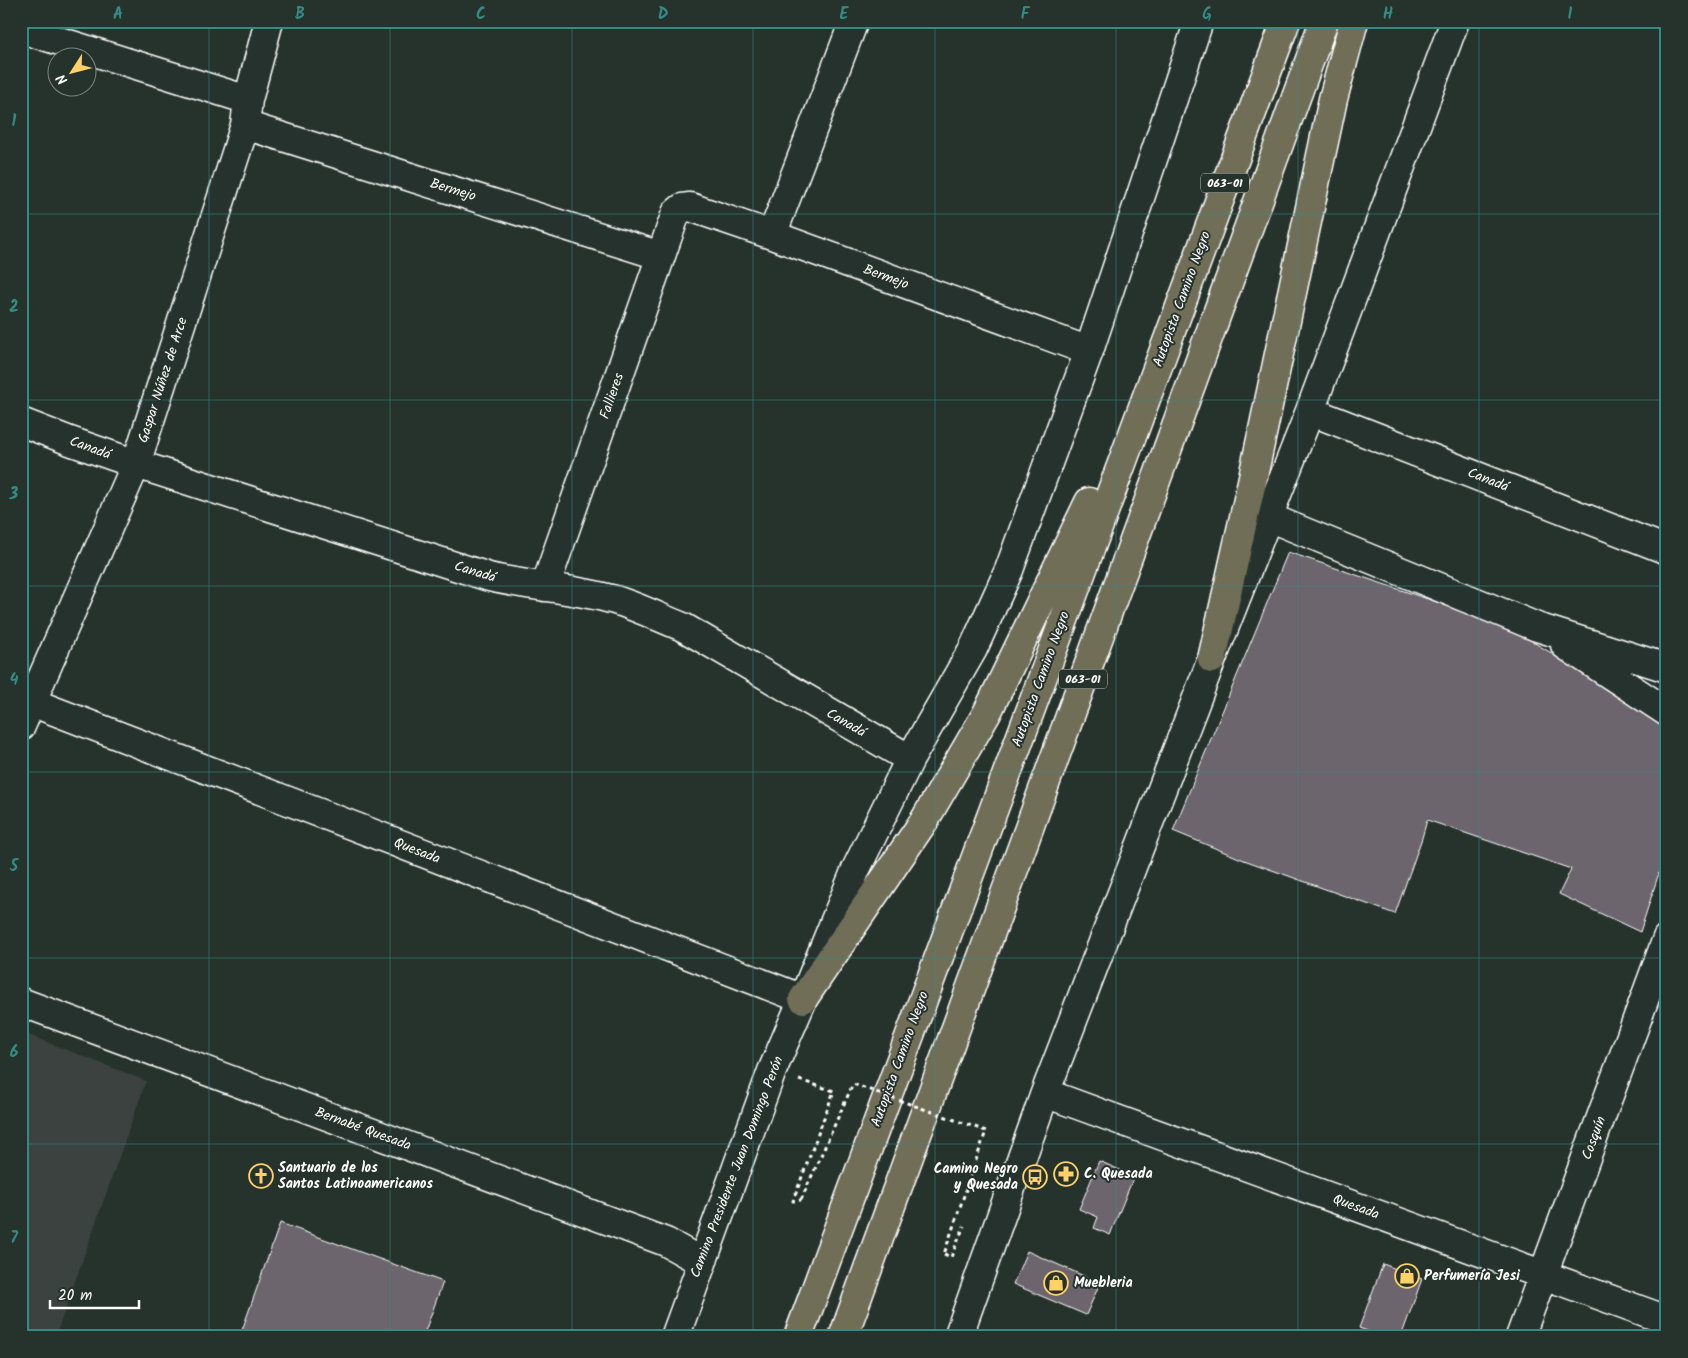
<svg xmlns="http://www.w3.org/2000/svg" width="1688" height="1358" viewBox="0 0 1688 1358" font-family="Kalam,sans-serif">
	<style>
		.built { fill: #3b4240 }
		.building { fill: #6d656d; stroke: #fff }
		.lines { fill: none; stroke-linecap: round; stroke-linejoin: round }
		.minor-casing { stroke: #fff; stroke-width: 31 }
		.highway-casing { stroke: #fff; stroke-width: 31 }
		.path { stroke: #fff; stroke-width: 3; stroke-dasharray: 4 4; stroke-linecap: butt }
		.minor { stroke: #26332d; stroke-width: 28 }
		.highway { stroke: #716e59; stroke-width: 28 }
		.path-bridge { stroke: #fff; stroke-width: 3; stroke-dasharray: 4 4; stroke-linecap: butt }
		.grid { fill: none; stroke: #338b84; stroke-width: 1; stroke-opacity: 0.55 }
		.labels { text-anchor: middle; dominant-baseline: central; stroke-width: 4; stroke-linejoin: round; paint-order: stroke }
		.shield { fill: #26332d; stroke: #bec2c0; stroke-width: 1 }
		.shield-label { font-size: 12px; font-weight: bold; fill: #fff }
		.street-label { font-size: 14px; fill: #fff; stroke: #26332d }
		.poi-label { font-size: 14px; font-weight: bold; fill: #fff; stroke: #26332d; text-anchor: start }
		.neatline { fill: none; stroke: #338b84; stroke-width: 2 }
		.grid-label { font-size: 16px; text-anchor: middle; font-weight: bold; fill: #338b84 }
	</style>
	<rect width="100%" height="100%" fill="#26332d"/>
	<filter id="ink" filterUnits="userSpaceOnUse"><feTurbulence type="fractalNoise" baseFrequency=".02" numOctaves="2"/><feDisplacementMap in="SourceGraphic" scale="10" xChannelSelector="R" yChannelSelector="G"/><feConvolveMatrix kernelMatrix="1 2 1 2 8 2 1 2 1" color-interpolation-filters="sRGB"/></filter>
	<g filter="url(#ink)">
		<path class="built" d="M21 1032 146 1081 56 1335 60 1337H21Z"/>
		<path class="building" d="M1288 552 1505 625 1667 723V848L1640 932 1559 894 1571 869 1427 820 1422 838 1395 914 1244 860 1173 831Z
			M1099 1161 1134 1176 1110 1235 1094 1228 1098 1217 1079 1209Z
			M280 1223 443 1282 423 1337H251L241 1333Z
			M1027 1251 1100 1283 1086 1315 1013 1284Z
			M1383 1264 1422 1279 1401 1337H1384L1359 1328Z"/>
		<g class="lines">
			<g class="minor-casing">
				<path id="minor" d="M21 29 248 100
					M245 125 661 256
					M772 235 854 21
					M1310 411 1667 550
					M21 422 70 441 136 464 489 577C531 587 574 588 615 600 638 607 660 618 683 627L910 759
					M1268 517 1537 627 1667 668
					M545 587 676 213 682 208 690 207 772 235 1089 351
					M1565 645 1667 712
					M31 702 803 999
					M21 726 136 464 245 125 248 100 269 21
					M21 1002 666 1242 702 1262
					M1045 1093 1667 1320
					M675 1337 772 1071 803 999 856 869 910 759 973 649 1009 570 1089 351 1199 21
					M958 1337 1045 1093 1212 659 1310 411 1455 21
					M1520 1337 1667 938"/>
			</g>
			<g class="highway-casing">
				<path id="highway" d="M1212 659 1253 477 1333 99 1354 21
					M803 999 924 821 987 713 1089 502
					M798 1337 1286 21
					M843 1337 1324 21"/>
			</g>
			<path class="path" d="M799 1080 834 1091 793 1201 801 1200
				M944 1254 951 1257 964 1226"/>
			<use href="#minor" class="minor"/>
			<use href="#highway" class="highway"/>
			<path class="path-bridge" d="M801 1200 853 1084 986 1131 944 1254"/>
		</g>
	</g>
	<path class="grid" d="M209 21V1337M390 21V1337M572 21V1337M753 21V1337M935 21V1337M1116 21V1337M1298 21V1337M1479 21V1337M21 214H1667M21 400H1667M21 586H1667M21 772H1667M21 958H1667M21 1144H1667"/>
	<defs>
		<g id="pharmacy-ring" transform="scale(1.25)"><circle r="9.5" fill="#26332d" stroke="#ffd166" stroke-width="1.5"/><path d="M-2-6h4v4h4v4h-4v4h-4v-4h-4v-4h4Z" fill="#ffd166"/></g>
		<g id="church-ring" transform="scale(1.25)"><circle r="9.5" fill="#26332d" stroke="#ffd166" stroke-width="1.5"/><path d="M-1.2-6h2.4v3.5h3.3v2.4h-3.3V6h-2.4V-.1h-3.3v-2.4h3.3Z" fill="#ffd166"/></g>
		<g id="bus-ring" transform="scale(1.25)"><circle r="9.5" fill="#26332d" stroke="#ffd166" stroke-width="1.5"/><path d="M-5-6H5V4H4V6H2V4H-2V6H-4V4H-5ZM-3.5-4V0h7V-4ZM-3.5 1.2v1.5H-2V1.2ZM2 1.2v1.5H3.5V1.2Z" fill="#ffd166"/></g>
		<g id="shop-ring" transform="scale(1.25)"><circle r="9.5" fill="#26332d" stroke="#ffd166" stroke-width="1.5"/><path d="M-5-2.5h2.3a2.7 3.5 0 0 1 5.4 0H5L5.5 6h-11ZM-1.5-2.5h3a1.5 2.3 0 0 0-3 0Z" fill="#ffd166"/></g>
	</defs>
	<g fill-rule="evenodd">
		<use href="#pharmacy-ring" x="1066" y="1174"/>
		<use href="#church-ring" x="261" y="1176"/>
		<use href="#bus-ring" x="1035" y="1177"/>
		<use href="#shop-ring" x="1407" y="1276"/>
		<use href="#shop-ring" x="1056" y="1283"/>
	</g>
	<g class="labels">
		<g class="shield">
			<rect x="1201" y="173.5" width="48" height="19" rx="4"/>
			<rect x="1059" y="669.5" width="48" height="19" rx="4"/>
		</g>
		<g class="shield-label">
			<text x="1225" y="183">063-01</text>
			<text x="1083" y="679">063-01</text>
		</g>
		<g class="street-label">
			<text transform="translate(453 190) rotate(17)">Bermejo</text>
			<text transform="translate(886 277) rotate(20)">Bermejo</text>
			<text transform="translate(1182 299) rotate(-70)">Autopista Camino Negro</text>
			<text transform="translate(163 380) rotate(-72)">Gaspar Núñez de Arce</text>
			<text transform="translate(612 396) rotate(-71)">Fallieres</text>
			<text transform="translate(90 448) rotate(20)">Canadá</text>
			<text transform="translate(1488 480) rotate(21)">Canadá</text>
			<text transform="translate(475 572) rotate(17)">Canadá</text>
			<text transform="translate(1041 679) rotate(-70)">Autopista Camino Negro</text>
			<text transform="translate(846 723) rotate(30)">Canadá</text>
			<text transform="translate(417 851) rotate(21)">Quesada</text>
			<text transform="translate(900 1059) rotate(-70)">Autopista Camino Negro</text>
			<text transform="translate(363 1129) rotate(20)">Bernabé Quesada</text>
			<text transform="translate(1594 1138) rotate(-70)">Cosquín</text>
			<text transform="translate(737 1167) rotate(-69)">Camino Presidente Juan Domingo Perón</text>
			<text transform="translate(1356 1207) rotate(20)">Quesada</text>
		</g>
		<g class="poi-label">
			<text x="278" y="1168">Santuario de los<tspan x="278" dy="16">Santos Latinoamericanos</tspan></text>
			<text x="1018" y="1169" text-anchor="end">Camino Negro<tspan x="1018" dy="16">y Quesada</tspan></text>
			<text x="1084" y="1174">C. Quesada</text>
			<text x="1424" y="1276">Perfumería Jesi</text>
			<text x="1074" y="1283">Muebleria</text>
		</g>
	</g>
	<rect width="1688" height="1358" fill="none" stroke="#26332d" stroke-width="55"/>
	<g transform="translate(72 72) rotate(234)"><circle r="24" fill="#26332d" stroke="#7d8581"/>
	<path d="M0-4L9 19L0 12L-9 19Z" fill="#ffd166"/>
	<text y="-8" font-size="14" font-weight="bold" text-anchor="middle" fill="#ffffff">N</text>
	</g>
	<path d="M50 1300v8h89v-8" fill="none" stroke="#ffffff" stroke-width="2.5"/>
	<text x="58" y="1300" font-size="15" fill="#ffffff" stroke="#26332d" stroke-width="4" paint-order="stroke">20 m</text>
	<rect x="28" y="28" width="1632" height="1302" class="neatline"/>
	<g class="grid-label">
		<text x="118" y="19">A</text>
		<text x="300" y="19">B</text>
		<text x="481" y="19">C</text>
		<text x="663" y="19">D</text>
		<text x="844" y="19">E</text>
		<text x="1025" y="19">F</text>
		<text x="1207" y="19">G</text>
		<text x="1388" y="19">H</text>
		<text x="1570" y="19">I</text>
		<text x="14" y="126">1</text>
		<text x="14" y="312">2</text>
		<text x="14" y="499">3</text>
		<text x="14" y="685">4</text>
		<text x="14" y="871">5</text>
		<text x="14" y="1057">6</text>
		<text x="14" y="1243">7</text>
	</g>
</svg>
